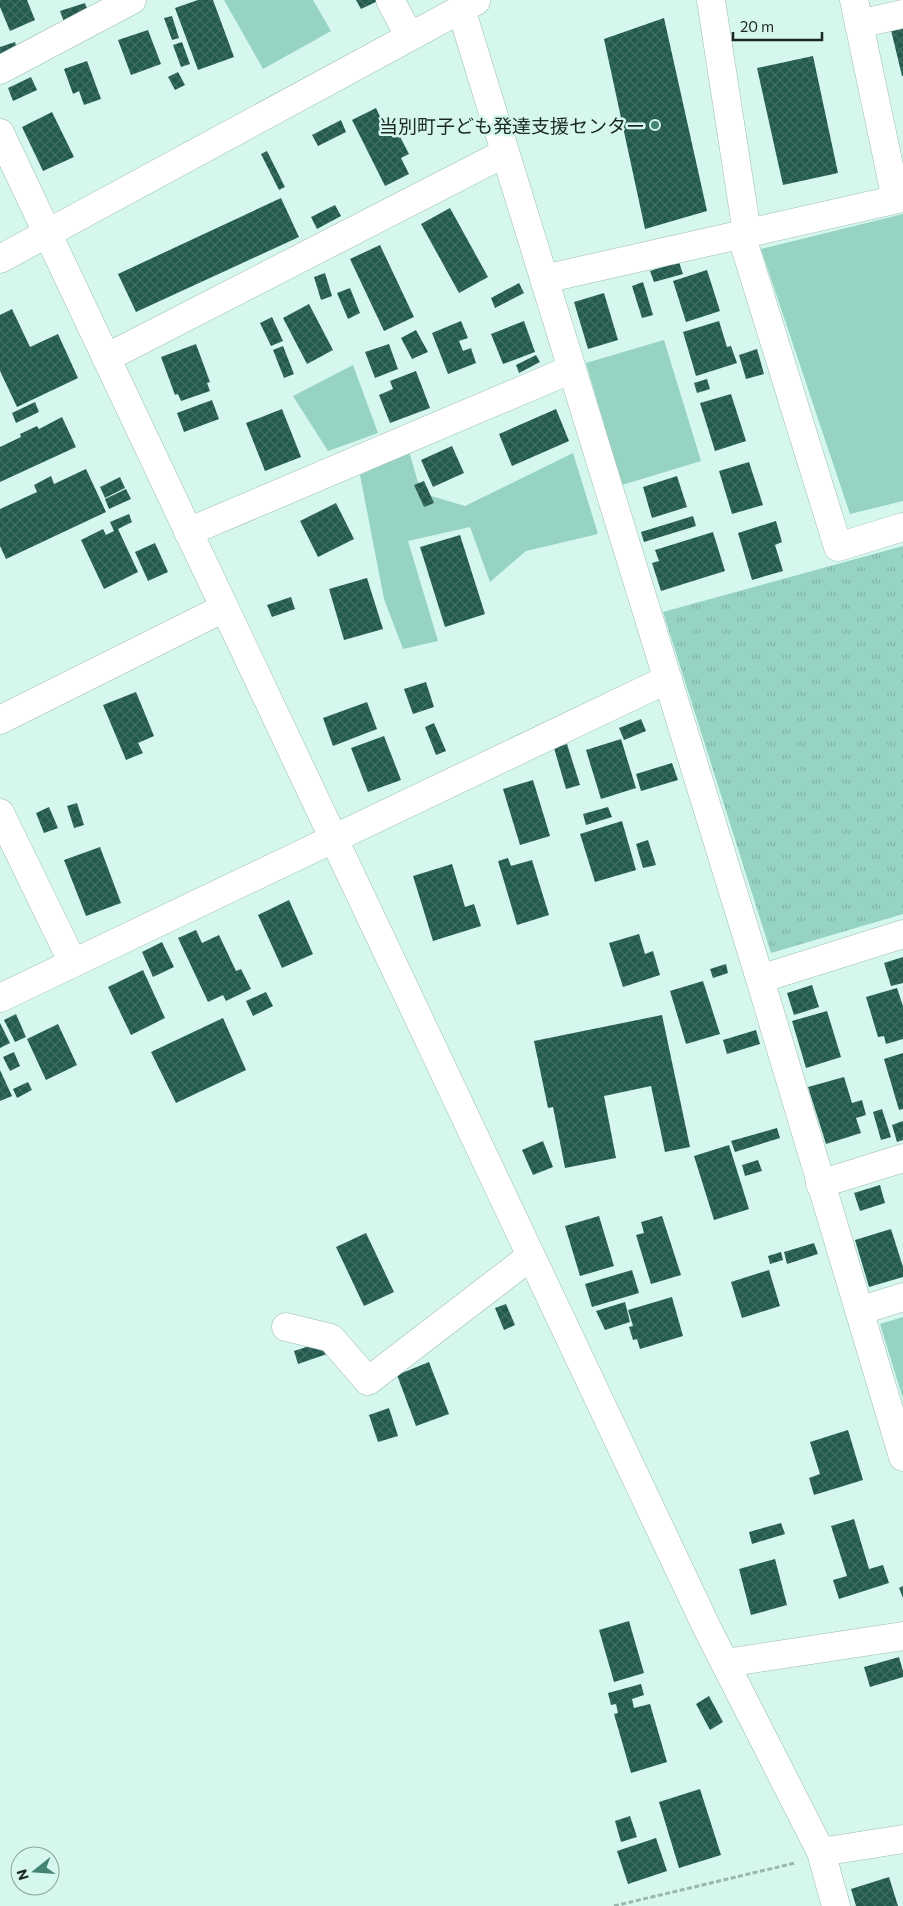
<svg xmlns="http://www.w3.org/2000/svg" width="903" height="1906" viewBox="0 0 903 1906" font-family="Commissioner,'Noto Sans JP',sans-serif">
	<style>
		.grass { fill: #96d3c2 }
		.park { fill: url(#park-tufts) }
		.building { fill: url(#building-cross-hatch) }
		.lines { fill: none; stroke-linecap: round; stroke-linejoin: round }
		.minor-casing { stroke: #9cbcb3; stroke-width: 29 }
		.path { stroke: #9ab5ad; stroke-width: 3; stroke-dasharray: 5 2.5; stroke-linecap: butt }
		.minor { stroke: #fff; stroke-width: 28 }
		.poi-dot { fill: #428374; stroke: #d5f7ed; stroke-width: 2 }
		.labels { text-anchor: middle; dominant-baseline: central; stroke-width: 5; stroke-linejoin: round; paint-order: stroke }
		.poi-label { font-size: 19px; fill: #1c2825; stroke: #d5f7ed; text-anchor: end }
	</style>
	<defs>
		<pattern id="park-tufts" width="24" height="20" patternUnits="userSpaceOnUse" patternTransform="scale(1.25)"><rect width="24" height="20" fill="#96d3c2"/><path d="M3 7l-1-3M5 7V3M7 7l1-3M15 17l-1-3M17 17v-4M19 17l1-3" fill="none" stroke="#81b5a7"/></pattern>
		<pattern id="building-cross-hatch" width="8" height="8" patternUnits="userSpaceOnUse" patternTransform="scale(1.25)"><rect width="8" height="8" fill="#235a4e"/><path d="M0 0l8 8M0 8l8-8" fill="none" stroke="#416e64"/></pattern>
	</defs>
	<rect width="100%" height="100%" fill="#d5f7ed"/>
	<path class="grass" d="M224 0H313L331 31 263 69Z
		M903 214V501L850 514 761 249Z
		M664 340 701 461 622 485 586 363Z
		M353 365 378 433 328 451 293 396Z
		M409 451 421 493 465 506 573 453 598 534 526 551 490 582 470 527 408 541 438 641 403 649 384 599 360 475Z
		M903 1317V1399L880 1324Z"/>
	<path class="park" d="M903 546V914L771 953 663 612Z"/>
	<path class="building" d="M0 0H27L35 20 10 31 0 7Z
		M198 0H213L234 57 198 70 175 8Z
		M356 0H380L361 9Z
		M85 3 89 14 64 22 60 11Z
		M172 16 179 38 172 40 164 18Z
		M664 18 707 211 645 229 604 39Z
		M903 27V76H902L891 30Z
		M148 30 161 64 131 75 118 40Z
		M15 42 18 52 0 58V47Z
		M182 42 190 64 181 67 173 45Z
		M813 56 838 173 783 185 757 68Z
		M87 61 101 99 84 105 79 91 73 94 64 69Z
		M178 72 185 85 175 90 168 77Z
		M31 77 37 90 13 101 8 88Z
		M376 108 383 123 391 119 409 154 401 158 409 174 385 186 352 120Z
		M52 112 74 157 43 171 22 127Z
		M341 120 346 132 318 146 312 135Z
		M267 151 285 187 279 190 261 154Z
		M281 198 299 237 136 312 118 274Z
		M335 205 341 216 317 229 311 217Z
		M450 208 488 277 459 293 421 224Z
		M380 245 414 317 384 331 350 259Z
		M679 262 683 274 654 282 650 271Z
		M707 270 720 311 686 322 673 281Z
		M325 273 332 296 321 300 314 277Z
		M643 282 653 315 642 318 632 286Z
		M519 283 524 293 495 308 491 298Z
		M350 288 360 313 348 319 337 293Z
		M604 293 618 340 588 349 574 302Z
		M309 304 333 350 307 364 283 318Z
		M12 309 30 347 58 334 78 378 17 407 0 371V315Z
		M272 317 283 341 271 346 260 323Z
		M461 321 468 338 459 341 463 351 471 348 476 363 448 374 432 333Z
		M524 321 535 352 503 364 491 334Z
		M719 321 727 347 731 346 737 363 696 376 683 332Z
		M416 330 428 352 412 359 401 338Z
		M196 344 210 382 207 383 210 391 181 401 178 394 175 395 161 357Z
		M389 344 398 369 375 378 365 352Z
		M283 346 294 374 284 378 273 350Z
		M757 349 764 374 746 379 739 355Z
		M536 355 540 362 519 373 516 365Z
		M416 371 430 408 390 423 379 395 393 389 390 381Z
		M707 379 710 389 697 393 694 383Z
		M731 394 746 441 715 451 700 403Z
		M212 400 219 419 184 432 177 413Z
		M35 402 39 412 16 423 12 413Z
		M282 409 301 457 265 471 246 423Z
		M556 409 569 441 512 466 499 434Z
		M62 417 76 447 0 482V447L21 437 20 434 37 426 39 429Z
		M452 446 464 473 433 487 421 460Z
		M749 462 763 505 732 514 719 471Z
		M86 469 106 512 6 559 0 546V509L37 492 34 485 51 476 54 484Z
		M677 476 687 507 652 518 643 487Z
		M120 477 125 488 105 498 100 487Z
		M424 481 434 503 424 507 414 485Z
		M126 489 131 499 109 509 105 499Z
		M336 503 354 539 318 557 300 521Z
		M129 514 132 522 118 529 138 572 104 589 81 540 103 529 106 535 114 531 110 522Z
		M693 516 696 526 644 542 641 532Z
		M776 521 782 542 775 545 783 571 752 580 738 533Z
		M713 532 725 571 661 591 652 563 659 561 655 550Z
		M460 535 485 614 445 627 420 547Z
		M155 543 168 572 148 581 135 552Z
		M367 578 383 629 344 640 329 589Z
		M291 597 295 609 272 617 267 605Z
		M426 682 434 707 413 714 404 689Z
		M136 692 154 736 138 743 143 753 126 760 103 705Z
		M367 702 377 729 333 746 323 718Z
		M641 719 646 731 624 740 619 728Z
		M434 723 446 751 436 755 425 727Z
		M384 736 401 780 368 792 351 748Z
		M621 739 636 788 601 799 586 750Z
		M567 744 580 785 566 789 554 748Z
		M672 763 678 780 641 791 636 774Z
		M533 780 550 836 520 845 503 789Z
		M77 803 84 825 74 828 67 806Z
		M49 807 58 828 44 833 36 813Z
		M608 807 612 817 586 825 583 814Z
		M622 821 636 870 595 882 580 834Z
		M648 840 656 865 643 868 636 844Z
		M100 847 121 903 86 916 64 860Z
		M508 858 511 866 532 860 549 915 517 925 498 861Z
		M452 864 465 907 474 904 481 926 433 941 413 876Z
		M289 900 313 954 282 968 258 915Z
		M196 930 202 943 219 935 236 971 241 969 251 989 226 1001 223 995 208 1002 178 938Z
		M639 934 645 954 653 951 660 975 623 987 609 943Z
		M162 942 174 967 153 977 142 952Z
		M903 957V983L891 986 884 963Z
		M726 964 728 973 713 978 710 969Z
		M143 970 165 1018 131 1035 108 987Z
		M703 981 720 1034 686 1044 670 991Z
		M812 985 819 1007 794 1015 787 993Z
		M897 988 903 1006V1039L886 1044 884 1036 878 1037 866 997Z
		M266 992 273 1006 253 1016 246 1001Z
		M827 1011 841 1057 806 1068 792 1021Z
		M16 1014 26 1037 15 1042 4 1020Z
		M662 1015 690 1147 665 1152 651 1086 604 1096 616 1158 565 1168 553 1107 548 1108 534 1041Z
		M223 1018 246 1070 176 1103 151 1052Z
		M0 1023 10 1043 0 1048Z
		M58 1024 77 1065 46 1080 27 1039Z
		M756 1030 760 1044 727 1054 723 1040Z
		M14 1052 20 1066 10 1071 3 1057Z
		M903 1053V1109L899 1110 884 1059Z
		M0 1070 12 1096 0 1101Z
		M844 1077 852 1103 862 1100 866 1115 856 1118 861 1133 826 1144 808 1087Z
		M28 1082 32 1090 17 1098 13 1089Z
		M882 1109 891 1137 881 1140 873 1112Z
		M903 1121V1140L897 1142 892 1125Z
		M777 1128 780 1138 735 1152 731 1141Z
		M543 1141 553 1167 533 1175 522 1150Z
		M729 1145 749 1209 714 1220 694 1156Z
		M758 1160 762 1171 745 1176 742 1165Z
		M880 1185 885 1203 860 1211 854 1193Z
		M599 1216 614 1266 580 1276 565 1226Z
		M662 1216 681 1275 651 1284 636 1235 644 1233 641 1222Z
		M891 1229 903 1267V1277L869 1287 855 1240Z
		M366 1233 394 1292 364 1306 336 1247Z
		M814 1243 818 1254 787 1264 784 1252Z
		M781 1252 783 1260 770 1264 768 1256Z
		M632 1270 639 1293 592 1307 585 1284Z
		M769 1270 780 1306 742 1318 731 1282Z
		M672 1297 683 1336 640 1349 637 1339 633 1340 629 1327 633 1326 628 1310Z
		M625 1302 630 1322 605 1330 596 1311Z
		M506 1304 515 1325 504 1330 495 1308Z
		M322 1342 327 1354 298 1364 294 1351Z
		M429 1362 449 1414 416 1426 397 1375Z
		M389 1408 398 1436 378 1442 369 1415Z
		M848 1430 863 1480 814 1495 809 1478 820 1474 810 1442Z
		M854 1519 869 1569 883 1565 889 1583 839 1599 833 1580 847 1576 831 1526Z
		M781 1523 785 1534 752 1544 749 1532Z
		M775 1559 787 1605 751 1615 739 1569Z
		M903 1586V1598L899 1588Z
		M629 1621 644 1673 614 1682 599 1630Z
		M899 1657 903 1671V1677L870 1687 864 1667Z
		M641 1684 644 1695 632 1699 634 1708 650 1704 667 1762 631 1773 614 1714 618 1713 616 1704 611 1705 608 1693Z
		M709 1696 723 1722 710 1730 696 1704Z
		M700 1789 721 1855 679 1868 659 1802Z
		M630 1816 637 1837 621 1842 615 1821Z
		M656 1838 667 1871 628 1884 617 1851Z
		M889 1877 898 1906H856L851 1889Z"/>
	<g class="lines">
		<g class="minor-casing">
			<path id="minor" d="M390 0 410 37
				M711 0 747 233
				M854 0 896 199
				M461 9 760 979 903 1457
				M859 24 903 14
				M0 70 132 0
				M0 133 707 1628 821 1852 836 1906
				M741 234 838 547 903 527
				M0 259 476 1
				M544 279 903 198
				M106 358 505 153
				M188 532 572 369
				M0 720 224 608
				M0 813 73 963
				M760 979 903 934
				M0 998 668 679
				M820 1184 903 1158
				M859 1311 903 1297
				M286 1327 331 1338 368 1381 531 1256
				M725 1663 903 1636
				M821 1852 903 1839"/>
		</g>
		<path class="path" d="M614 1906 795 1863"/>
		<use href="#minor" class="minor"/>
	</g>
	<circle class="poi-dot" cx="655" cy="125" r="5"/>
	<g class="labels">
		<g class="poi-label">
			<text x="645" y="125">当別町子ども発達支援センター</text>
		</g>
	</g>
	<g transform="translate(35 1871) rotate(253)"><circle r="24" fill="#d5f7ed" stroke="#8ba49d"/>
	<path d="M0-4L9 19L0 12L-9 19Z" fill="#428374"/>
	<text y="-8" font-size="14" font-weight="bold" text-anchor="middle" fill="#1c2825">N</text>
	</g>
	<path d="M733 32v8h89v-8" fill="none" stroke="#1c2825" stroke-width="2.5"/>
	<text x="740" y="32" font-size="15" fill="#1c2825" stroke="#d5f7ed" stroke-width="4" paint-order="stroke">20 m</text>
</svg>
